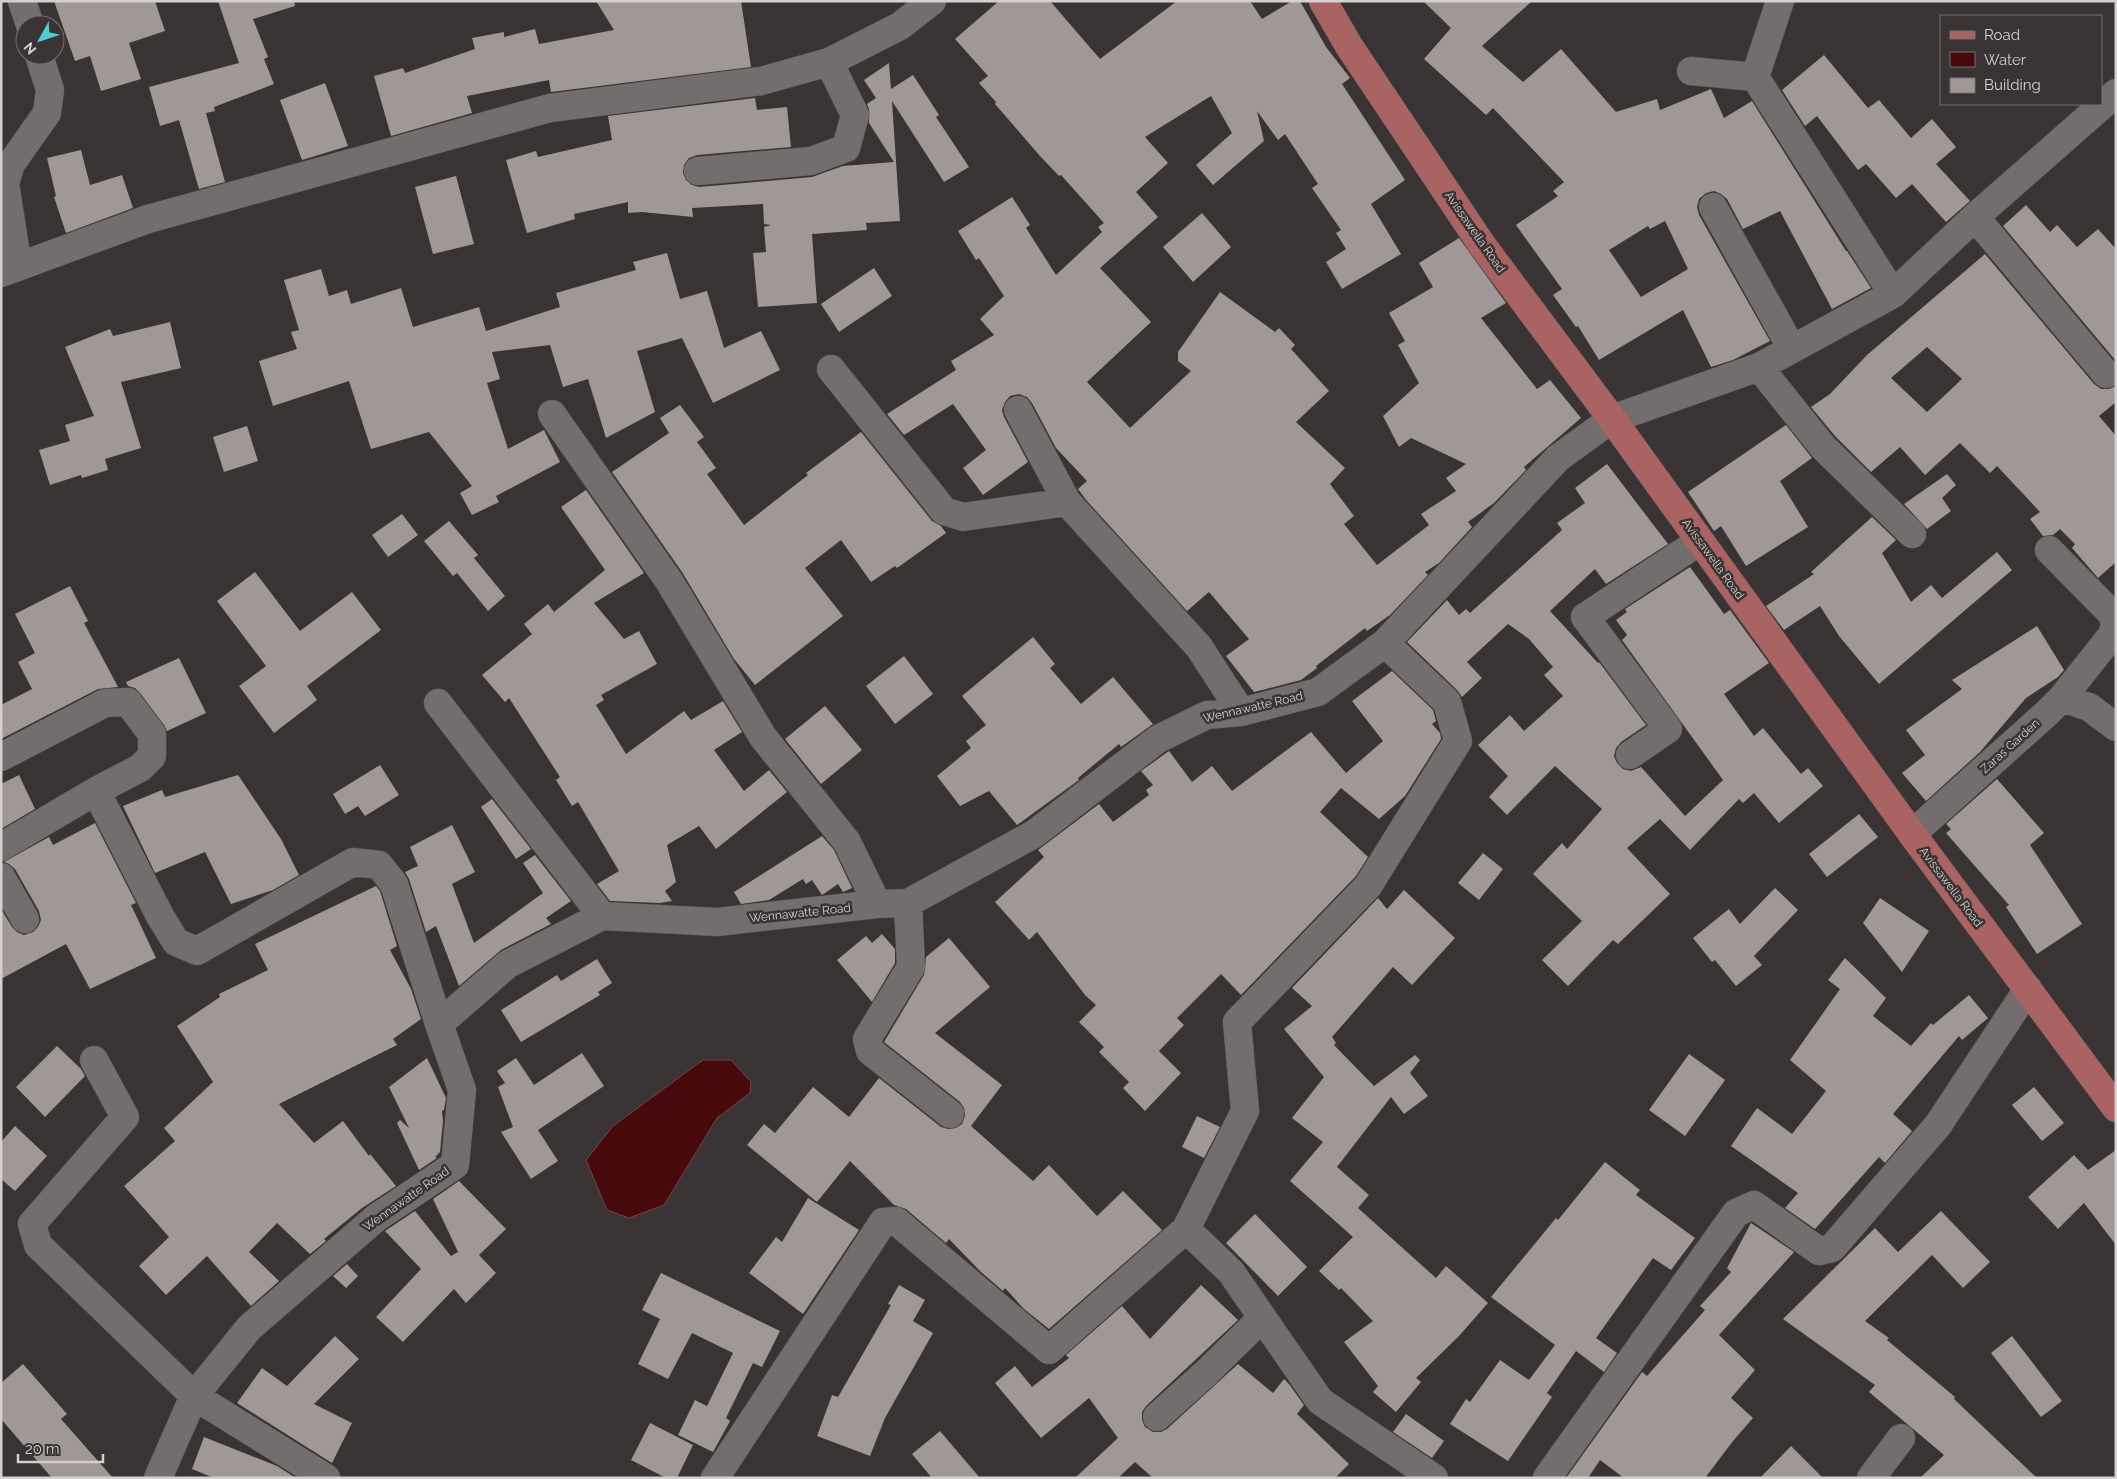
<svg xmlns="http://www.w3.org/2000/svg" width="2117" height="1479" viewBox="0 0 2117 1479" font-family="Raleway,sans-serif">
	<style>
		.water { fill: #48090d; stroke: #724548 }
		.building { fill: #9f9897; fill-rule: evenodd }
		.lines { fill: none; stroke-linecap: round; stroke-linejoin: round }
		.minor-casing { stroke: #565151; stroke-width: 29 }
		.major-casing { stroke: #565151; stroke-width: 29 }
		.minor { stroke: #746d6d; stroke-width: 28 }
		.major { stroke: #a86362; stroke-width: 28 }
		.labels { text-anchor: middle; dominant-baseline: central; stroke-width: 5; stroke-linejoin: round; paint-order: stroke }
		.street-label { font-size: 12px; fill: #d4d0d0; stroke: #393333 }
	</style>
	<rect width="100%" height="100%" fill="#393333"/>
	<path class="water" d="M703 1060H731L751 1082 750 1093 717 1118 664 1205 629 1218 607 1210 586 1160 613 1126Z"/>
	<path class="building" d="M54 1H155L165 31 129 43 141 79 101 91 90 56 75 61Z
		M218 1H294L295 6 253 19 268 57 264 59 274 84 214 107 215 111 206 113 225 182 199 189 179 120 160 126 149 87 239 63Z
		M596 1H741L751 67 551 92 549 80 467 96 472 113 391 136 374 76 403 68 405 73 475 49 472 38 504 32V37L535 29 539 44 614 30Z
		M999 1H1050L1100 59 1177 1H1250L1262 19 1292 1H1300L1326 47 1350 78 1342 84 1405 180 1371 204 1401 254 1342 289 1326 262 1346 249 1336 233 1341 230 1312 188 1318 184 1285 134 1278 140 1257 111 1264 141 1213 185 1196 165 1232 133 1211 96 1145 137 1168 163 1136 192 1158 217 1100 268 1151 322 1087 382 1130 428 1191 371 1178 361V352L1220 292 1275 332 1279 328 1295 345 1291 349 1329 391 1296 422 1345 468 1330 484 1354 516 1344 524 1377 565 1429 525 1421 514 1456 491 1446 478 1466 464 1411 438 1399 447 1383 416 1419 383 1398 345 1405 341 1389 313 1433 287 1419 263 1459 238 1506 303 1481 318 1537 389 1550 380 1581 418 1524 467 1526 470 1494 503 1468 522 1472 527 1439 563 1425 572 1428 575 1390 615 1367 631 1365 628 1316 666 1317 668 1301 680 1254 692 1226 656 1249 639 1209 592 1187 611 1087 501 1078 489 1087 481 1056 448 1032 403 1027 397 1019 394 1010 396 1005 402 1002 410 1004 417 1028 462 983 495 963 468 986 450 953 404 904 435 887 414 956 370 951 361 994 335 980 319 1004 296 979 258 976 260 958 231 1012 197 1030 225 1026 228 1056 275 1102 232 1098 227 1104 223 1061 175 1059 176 1040 156 995 104 996 102 979 83 988 76 955 39Z
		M1423 1H1532L1482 46 1523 82 1561 49 1616 112 1657 99 1660 110 1711 89 1724 118 1752 101 1846 251H1847L1871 288 1832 309 1780 211 1743 229 1727 199 1721 194 1714 191 1706 193 1699 199 1697 207 1699 215 1770 341 1733 360 1711 367 1683 310 1599 360 1578 326 1576 327 1553 295 1562 289 1516 225 1558 196 1553 191 1564 182 1493 108 1486 115 1424 59 1451 28ZM1665 221 1688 269 1641 297 1609 250 1648 226 1650 229Z
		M1824 55 1868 108 1879 100 1911 138 1932 119 1956 147 1936 164 1970 201 1946 222 1912 184 1896 198 1866 164 1858 170 1817 116 1805 126 1782 90Z
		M889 63 891 89 913 75 939 115 936 117 969 167 944 182 892 101 900 221 866 223 867 230 812 234 817 303 758 307 753 253 766 252 764 227 771 225 764 224 763 204 692 208 693 217 642 212 628 213V202L574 214 575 219 527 233 506 160 536 151 538 157 612 140 608 116 755 98 757 110 787 107 791 147 697 155 689 158 684 165 683 173 686 180 692 185 699 187 812 177 843 166 894 162 869 123V109L867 104 876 98 864 80Z
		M325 83 348 146 302 160 280 100Z
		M81 150 90 185 122 175 133 208 66 233 54 197 56 196 47 158Z
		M456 176 474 244 433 254 415 187Z
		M2026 205 2050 232 2057 225 2077 247 2098 229 2116 249V361L2003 226Z
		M1202 213 1231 247 1193 282 1163 247Z
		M667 253 680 299 707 291 724 348 761 331 780 370 713 403 682 338 637 351 655 412 606 438 588 379 563 387 550 345 492 352 500 379 487 383 508 449 544 430 560 462 496 496 499 502 472 515 460 493 472 486 429 432 371 449 349 381 273 406 259 361 297 349 291 332 299 330 284 280 321 269 329 296 347 290 351 304 401 288 413 327 479 307 486 331 560 307 556 293 636 270 633 262Z
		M1985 254 2094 384 2101 389H2109L2116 386V402L2099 416 2116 436V562L2098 578 2072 548 2075 544 2060 529 2053 535 2043 536 2030 519 2040 512 1997 466 1990 473 1960 443 1925 475 1900 447 1871 472 1835 436 1811 407 1830 394 1867 355ZM1927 347 1962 379 1927 412 1891 378Z
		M874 268 892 296 839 332 821 304Z
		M170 322 181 368 121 382 141 448 105 459 108 470 82 478 81 475 50 485 39 450 70 441 65 425 94 416 65 347 110 329 113 336Z
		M680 405 704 437 697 442 716 468 707 474 744 525 808 475 806 473 861 432 932 521 941 526 946 533 897 568 895 566 871 582 841 540 805 568 843 616 755 685 734 659 682 572 612 472 669 433 660 418Z
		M1786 425 1812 458 1780 481 1808 527 1746 566 1721 526 1714 531 1688 492Z
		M247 426 258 461 224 472 213 437Z
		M1607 464 1668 544 1606 584 1595 569 1550 611 1598 663 1599 662 1646 725 1621 742 1616 748 1614 756 1617 763 1623 769 1631 771 1641 767 1685 816 1723 780 1622 640 1627 635 1616 620 1627 612 1625 609 1690 567 1724 614 1730 610 1769 663 1724 694 1754 736 1763 728 1801 774 1808 768 1823 786 1779 823 1754 793 1743 803 1739 799 1690 850 1660 819 1627 848 1670 894 1618 944 1613 940 1568 986 1542 960 1582 921 1533 874 1562 843 1567 849 1602 809 1555 766 1507 815 1489 797 1508 776 1478 745 1510 715 1524 731 1563 696 1544 675 1553 667 1529 639 1508 624 1467 662 1482 678 1462 697 1458 691 1407 642 1447 600 1459 615 1466 609 1470 613 1562 530 1557 523 1585 503 1575 488Z
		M1947 474 1956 485 1942 498 1951 511 1927 529 1904 504Z
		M586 490 644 573 594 603 624 639 639 631 657 664 601 695 604 700 596 705 626 754 684 711 691 720 723 701 742 732 714 750 744 791 769 770 787 792 716 849 699 826 667 845 676 882 665 891 672 901 660 903 610 901 597 884 619 871 578 802 572 806 556 780 560 777 509 698 505 702 482 675 532 634 524 624 548 604 554 612 605 570 561 507Z
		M402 514 418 535 388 557 372 535Z
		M1872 517 1896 540 1882 553 1911 602 1931 585 1942 598 1997 552 2012 570 1879 684 1839 636 1820 606 1784 630 1766 606 1814 574 1811 572Z
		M449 521 478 555 474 558 505 596 488 611 457 573 453 576 424 541Z
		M255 572 300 631 352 592 381 630 307 686 317 700 274 733 239 686 266 666 217 601Z
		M70 586 88 621 84 623 118 687 98 689 1 739V705L32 689 18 662 35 653 15 614Z
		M2037 626 2064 670 2058 677 2026 698 1980 752 1926 801 1902 773 1925 755 1906 730 1962 689 1952 680Z
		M1033 637 1055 664 1050 668 1081 704 1113 677 1153 724 1121 747 1119 744 1078 778 1079 780 1017 825 989 791 960 806 937 776 971 748 966 741 986 725 962 696Z
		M904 656 933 694 895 724 866 686Z
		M179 658 206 713 167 731 164 725 140 693 135 688 128 686 126 682Z
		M1392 671 1433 710 1436 721 1432 724 1440 733 1441 739 1405 796 1379 819 1341 788 1320 812 1368 857 1356 876 1241 995 1221 974 1177 1018 1184 1025 1159 1051 1181 1073 1145 1111 1123 1088 1129 1082 1099 1052 1104 1047 1079 1022 1096 1005 1085 995 1037 932 1029 940 995 902 1044 857 1038 850 1099 804 1113 822 1149 795 1146 790 1153 785 1141 771 1169 751 1192 782 1212 766 1232 791 1311 732 1346 773 1383 741 1352 701Z
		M825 706 862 750 821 784 785 739Z
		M380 765 399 795 365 816 358 806 345 814 333 794Z
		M19 775 35 809 1 829V784Z
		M238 775 281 839 299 875 273 890 231 904 205 852 155 873 123 806 162 790 165 797Z
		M1997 779 2044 833 2030 845 2082 924 2037 954 2006 907 2009 905 1946 833 1951 829 1946 824Z
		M492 799 531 849 516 859 481 807Z
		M1859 814 1878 837 1827 877 1809 854Z
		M95 823 136 903 131 905 156 958 90 989 66 944 1 979V909L12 927 17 932 24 935 33 932 38 927 41 920 39 911 15 869 9 864 4 862 49 837 53 845Z
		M452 825 475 872 452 884 474 943 543 893 523 863 535 855 571 901 546 918 551 924 501 950 459 986 436 926 426 932 409 879 405 872 418 866 410 847Z
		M822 836 834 850 852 888 843 892 838 884 822 895 812 880 806 884 803 879 769 900 741 904 734 892Z
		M1483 853 1503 869 1479 900 1458 883Z
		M376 886 380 891 397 946 390 950 411 989 421 1019 393 1039 397 1045 279 1104 314 1143 343 1121 369 1156 370 1154 396 1186 362 1208 324 1239 326 1241 310 1254 277 1223 249 1252 279 1281 251 1306 207 1256 166 1295 139 1266 169 1237 124 1186 175 1141 164 1128 213 1082 177 1026 220 997 219 994 268 970 255 944Z
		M1775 888 1798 910 1754 956 1762 965 1736 986 1715 960 1712 962 1693 938 1729 909 1740 924Z
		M1404 890 1455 938 1412 985 1393 967 1332 1037 1336 1043 1334 1045 1374 1086 1415 1055 1420 1060 1410 1073 1428 1096 1404 1114 1391 1097 1337 1167 1369 1195 1358 1208 1436 1278 1446 1266 1488 1303 1459 1336 1416 1378 1421 1382 1396 1412 1373 1392 1378 1386 1344 1342 1373 1321 1341 1288 1339 1290 1319 1271 1353 1237 1290 1181 1323 1142 1292 1118 1324 1077 1284 1029 1312 1006 1292 988 1378 898 1387 909Z
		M1880 898 1929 931 1902 972 1863 923Z
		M882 934 895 949V963L872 1002 837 960 866 936 872 943Z
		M949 938 990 987 935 1033 1002 1085 971 1126 1033 1181 1049 1165 1097 1216 1123 1191 1162 1230 1049 1329 1024 1309 1005 1288 1003 1291 980 1271 949 1239 946 1243 906 1209 894 1205 850 1161 817 1202 747 1145 764 1124 775 1133 813 1087 849 1117 879 1078 941 1127 948 1129 956 1128 962 1124 965 1116 964 1108 960 1102 884 1042 924 975 926 957Z
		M1845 958 1886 998 1873 1016 1911 1046 1931 1023 1933 1025 1969 995 1988 1018 1962 1040 1959 1036 1893 1114 1912 1131 1885 1163 1879 1157 1815 1229 1785 1208 1798 1193 1731 1146 1757 1108 1792 1134 1826 1091 1790 1060 1840 989 1828 980Z
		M597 959 612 983 598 992 600 995 521 1042 501 1010 557 975 561 981Z
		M57 1046 81 1069 85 1076 45 1117 16 1087Z
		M582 1053 604 1086 538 1130 558 1161 531 1179 501 1132 513 1127 498 1087 505 1083 497 1071 516 1058 534 1085Z
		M1689 1054 1725 1080 1685 1136 1649 1110Z
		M427 1058 446 1098 444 1110 442 1111 443 1121 440 1152 435 1157 437 1158 419 1170 397 1123 400 1120 409 1128 389 1087Z
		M2034 1087 2064 1123 2042 1141 2012 1105Z
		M1197 1116 1220 1127 1204 1158 1182 1147Z
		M15 1126 47 1156 15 1191 1 1179V1142Z
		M2116 1150V1245L2084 1203 2058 1229 2028 1197 2074 1155 2088 1170Z
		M1605 1162 1640 1190 1636 1195 1695 1238 1671 1270 1653 1258 1596 1338 1617 1353 1604 1372 1576 1351 1547 1393 1552 1397 1508 1461 1450 1424 1466 1399 1470 1402 1500 1360 1529 1380 1555 1345 1491 1297 1556 1218 1558 1220Z
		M459 1181 506 1229 479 1255 496 1273 466 1303 454 1289 403 1342 376 1317 421 1269 385 1231 415 1211 451 1256 458 1252 433 1199Z
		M808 1198 859 1230 803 1314 749 1273 776 1237 782 1242Z
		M1941 1211 1990 1262 1963 1288 1932 1255 1865 1321 1889 1338 1887 1340 1955 1397 1954 1399 2037 1478H1920L1944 1455 1869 1392 1875 1385 1783 1319 1875 1228 1898 1252Z
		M1255 1214 1307 1267 1278 1296 1226 1243Z
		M1751 1223 1794 1252 1719 1335 1755 1370 1731 1398 1753 1418 1733 1441 1705 1478H1624L1600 1460 1588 1478H1566L1642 1372 1647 1376 1705 1310 1700 1306 1731 1272 1727 1268Z
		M347 1264 358 1276 346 1288 333 1276Z
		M661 1273 780 1331 762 1367 753 1363 726 1418 730 1421 713 1452 678 1435 695 1400 707 1406 733 1353 692 1333 668 1379 638 1364 660 1319 642 1310Z
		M899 1285 925 1300 913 1321 933 1333 885 1418 870 1456 817 1436 832 1395 838 1397 891 1305 888 1304Z
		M1201 1285 1238 1320 1146 1406 1142 1412V1420L1145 1427 1153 1432H1161L1167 1429 1238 1364 1273 1393 1284 1379 1289 1384 1304 1405 1297 1414 1349 1464 1335 1478H1153L1135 1462 1118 1478H1075L1118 1438 1089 1398 1041 1438 995 1383 1015 1366 1032 1387 1069 1358 1066 1355 1122 1306 1150 1339Z
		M335 1336 359 1359 314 1404 352 1423 332 1463 237 1403 262 1368 287 1386Z
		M2012 1336 2062 1401 2041 1417 1991 1353Z
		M23 1364 67 1414 61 1419 113 1478H52L1 1419V1383Z
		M1406 1414 1444 1441 1432 1458 1393 1432Z
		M650 1423 693 1445 677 1478H666L631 1460Z
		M940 1431 980 1478H932L912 1454Z
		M204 1437 277 1466 296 1478H214L192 1469Z
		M1791 1446 1823 1478H1760Z"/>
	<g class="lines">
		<g class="minor-casing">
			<path id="minor" d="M22 1 30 25
				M1780 1 1755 77 1893 294
				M1691 71 1755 77
				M698 171 811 161 846 148 855 115 829 62
				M1713 207 1792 349
				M1975 217 2106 374
				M18 267 5 183 11 164 47 113 50 90 39 55
				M1 273 148 219 550 108 761 81 829 62 900 26 932 1
				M1759 367 1823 447 1912 534
				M831 369 944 511 963 517 1067 502
				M1018 410 1067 502 1199 647 1241 712
				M552 414 669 581 763 737 847 842 877 904
				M2049 550 2112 614 2115 624 2112 635 2062 698
				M1385 643 1447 702 1458 741 1368 886 1237 1022 1245 1111 1186 1229 1231 1272 1320 1401 1434 1478
				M438 703 602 916
				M1630 755 1668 729 1585 617 1700 541
				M1 757 105 703 128 702 152 734V756L140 768 96 791 1 847
				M96 791 160 916 176 942 197 951 353 862 379 865 394 884 439 1024
				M1912 834 2047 713 2062 698 2089 707 2116 727
				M1 877 25 919
				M908 903 911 967 867 1039 870 1051 950 1114
				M94 1060 125 1117 32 1224 38 1245 194 1396 326 1478
				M1157 1417 1206 1373 1261 1319
				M158 1478 194 1396 249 1328 376 1218 455 1165 462 1090 439 1024 508 964 602 916 717 922 877 904 908 903 1034 834 1158 739 1207 715 1241 712 1318 692 1385 643 1558 458 1612 419 1759 367 1893 294 1975 217 2116 93
				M715 1478 883 1222 896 1221 1049 1350 1186 1229
				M1547 1478 1736 1213 1754 1205 1819 1251 1832 1248 1938 1125 2028 989
				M1871 1478 1901 1438"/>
		</g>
		<g class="major-casing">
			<path id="major" d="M1323 1 1349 46 1482 245 1612 419 1912 834 2116 1108"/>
		</g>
		<use href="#minor" class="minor"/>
		<use href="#major" class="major"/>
	</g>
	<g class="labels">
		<g class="street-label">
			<text transform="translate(1475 232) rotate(55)">Avissawella Road</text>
			<text transform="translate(1713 559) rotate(54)">Avissawella Road</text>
			<text transform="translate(1253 707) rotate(-13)">Wennawatte Road</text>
			<text transform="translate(2010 746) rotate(-42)">Zaras Garden</text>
			<text transform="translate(1951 887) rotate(53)">Avissawella Road</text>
			<text transform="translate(800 913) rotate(-6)">Wennawatte Road</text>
			<text transform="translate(406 1199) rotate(-35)">Wennawatte Road</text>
		</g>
	</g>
	<rect width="2117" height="1479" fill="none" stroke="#d4d0d0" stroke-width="5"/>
	<rect x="1940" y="15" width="162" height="90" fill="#393333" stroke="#777272"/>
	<rect x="1950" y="31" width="25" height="8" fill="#a86362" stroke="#777272"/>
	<text x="1984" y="40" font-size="15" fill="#d4d0d0">Road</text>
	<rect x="1950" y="52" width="25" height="15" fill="#48090d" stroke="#777272"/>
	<text x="1984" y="65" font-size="15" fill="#d4d0d0">Water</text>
	<rect x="1950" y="78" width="25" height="15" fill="#9f9897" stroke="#777272"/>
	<text x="1984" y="90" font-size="15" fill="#d4d0d0">Building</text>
	<g transform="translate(40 40) rotate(230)"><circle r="24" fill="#393333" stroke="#777272"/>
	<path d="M0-4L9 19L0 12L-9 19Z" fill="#52cbd7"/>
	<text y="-8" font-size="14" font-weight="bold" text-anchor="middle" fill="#d4d0d0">N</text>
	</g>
	<path d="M18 1454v8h85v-8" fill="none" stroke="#d4d0d0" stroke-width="2.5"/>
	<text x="25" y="1454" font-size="15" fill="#d4d0d0" stroke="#393333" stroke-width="4" paint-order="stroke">20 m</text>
</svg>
